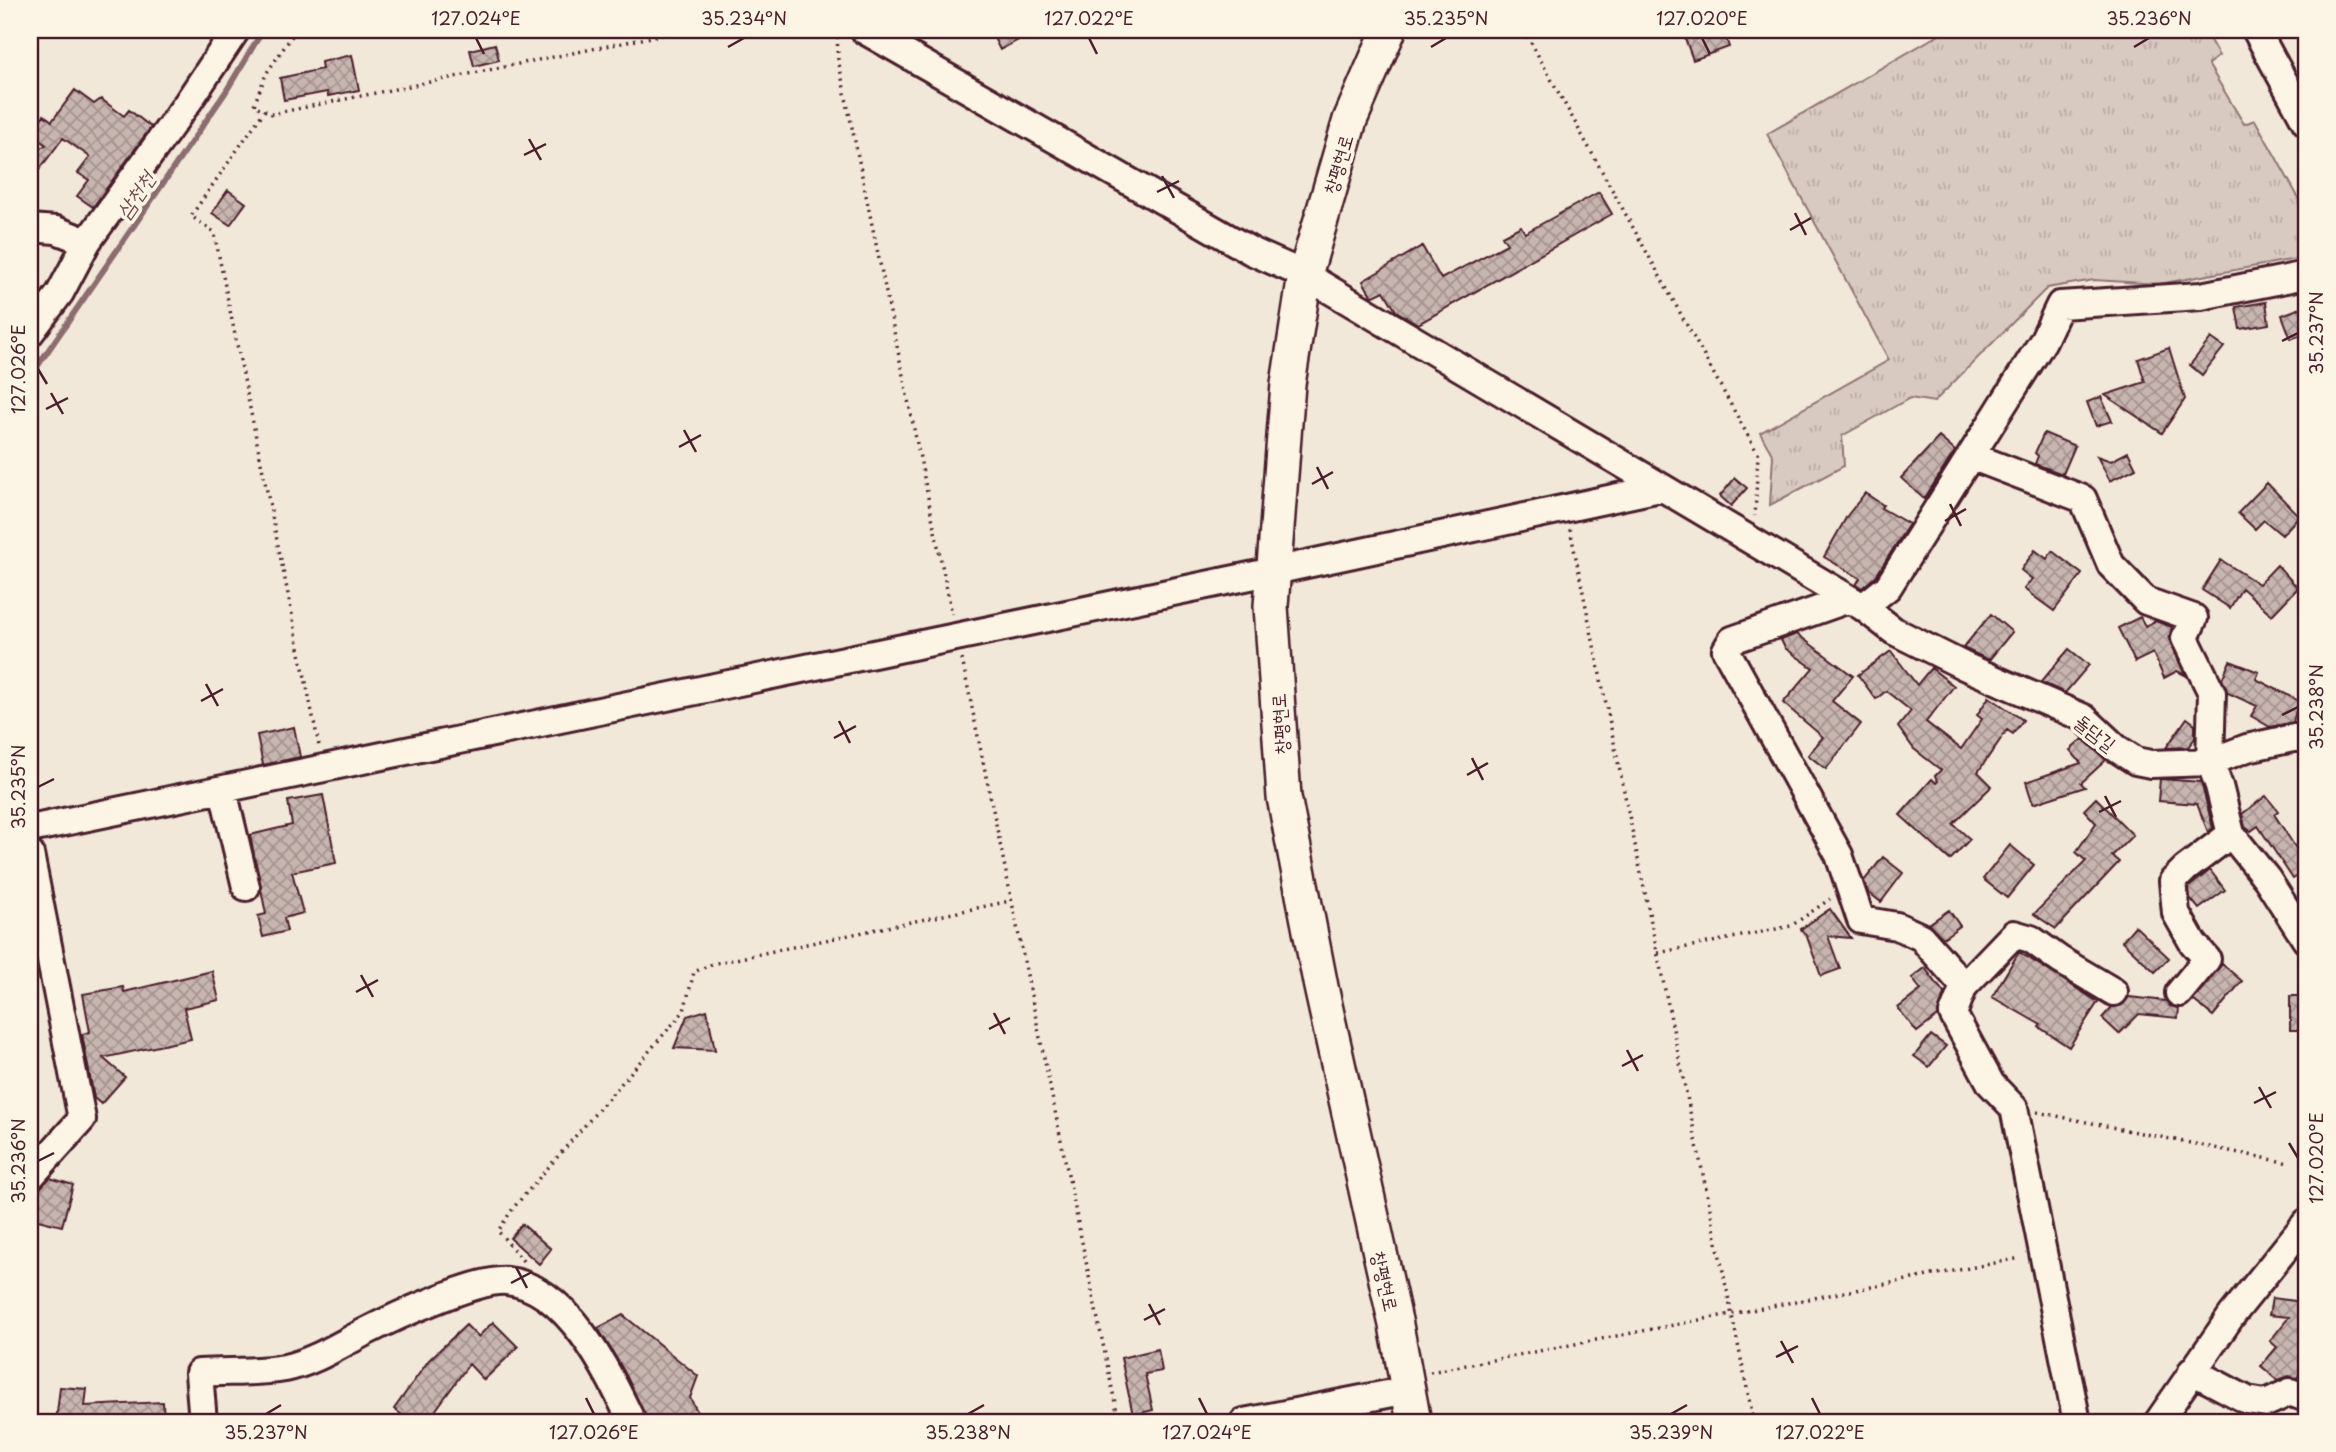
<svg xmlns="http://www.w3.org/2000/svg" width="2336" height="1452" viewBox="0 0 2336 1452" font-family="'Playpen Sans','Poor Story',sans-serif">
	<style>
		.grass { fill: url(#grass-tufts); stroke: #917476; stroke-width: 2 }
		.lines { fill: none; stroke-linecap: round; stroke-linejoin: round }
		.stream { stroke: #8b6d6f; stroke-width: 6 }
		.building { fill: url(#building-cross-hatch); stroke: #4a1f2b; stroke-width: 2 }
		.minor-casing { stroke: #4a1f2b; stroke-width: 32 }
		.major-casing { stroke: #4a1f2b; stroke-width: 38 }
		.path { stroke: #4a1f2b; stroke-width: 3.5; stroke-dasharray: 2 5; stroke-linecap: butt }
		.minor { stroke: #fcf5e5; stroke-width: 26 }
		.major { stroke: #fcf5e5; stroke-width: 33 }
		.ticks { fill: none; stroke: #4a1f2b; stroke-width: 2.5 }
		.labels { text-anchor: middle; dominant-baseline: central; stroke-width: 7; stroke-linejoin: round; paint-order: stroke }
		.street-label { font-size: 19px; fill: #4a1f2b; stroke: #fcf5e5 }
		.water-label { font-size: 21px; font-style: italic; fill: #704c53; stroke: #fcf5e5 }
		.neatline { fill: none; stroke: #4a1f2b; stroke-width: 2.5 }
		.ticks-label { font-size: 18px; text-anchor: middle; fill: #4a1f2b }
	</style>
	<defs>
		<pattern id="grass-tufts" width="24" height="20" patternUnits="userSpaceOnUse" patternTransform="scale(1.75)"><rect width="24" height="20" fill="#d8cac0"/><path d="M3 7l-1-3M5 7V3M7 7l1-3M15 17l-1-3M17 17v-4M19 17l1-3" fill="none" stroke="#bbada5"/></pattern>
		<pattern id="building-cross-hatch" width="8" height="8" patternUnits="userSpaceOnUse" patternTransform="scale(1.75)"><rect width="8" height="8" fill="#c7b6af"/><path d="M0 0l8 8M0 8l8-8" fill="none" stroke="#a4938f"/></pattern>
	</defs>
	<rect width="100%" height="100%" fill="#f1e8da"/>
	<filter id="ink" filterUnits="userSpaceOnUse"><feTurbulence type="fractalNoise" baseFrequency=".0143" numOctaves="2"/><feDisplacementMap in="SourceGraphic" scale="14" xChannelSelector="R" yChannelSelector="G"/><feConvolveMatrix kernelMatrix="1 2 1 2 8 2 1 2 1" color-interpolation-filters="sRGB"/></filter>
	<g filter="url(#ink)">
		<path class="grass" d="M1947 30H2204L2219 56 2208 64 2244 124 2255 120 2306 211V257L2159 284 2094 280 2047 288 1934 402 1910 398 1842 436 1844 466 1770 505 1773 456 1760 433 1889 360 1767 134Z"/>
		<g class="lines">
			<path class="stream" d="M30 377 225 93 263 30"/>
		</g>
		<path class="building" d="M990 30H1037L1000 50Z
			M1682 30H1723L1729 47 1693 60Z
			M495 44 499 60 474 66 470 50Z
			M352 55 359 90 328 96 327 92 284 100 280 78 322 69 321 62Z
			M75 90 94 104 101 99 124 116 129 110 151 127 93 207 77 196 89 180 78 173 90 157 63 138 30 182V154L46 145 30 133 44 115 52 121Z
			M228 190 246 203 230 225 212 213Z
			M1599 192 1612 214 1418 324 1396 311 1384 291 1372 297 1363 281 1422 246 1441 279 1507 244 1502 236 1521 226 1525 233Z
			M2266 302 2269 324 2240 329 2236 307Z
			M2306 306V333L2291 339 2282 315Z
			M2211 338 2224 347 2202 375 2190 365Z
			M2169 348 2185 399 2162 433 2105 395 2145 382 2138 359Z
			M2101 397 2112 421 2096 426 2087 402Z
			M2044 433 2075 446 2063 474 2035 464 2038 456 2035 453Z
			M1939 437 1955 451 1924 499 1901 478Z
			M2128 452 2136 468 2110 481 2097 456 2111 461Z
			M1735 478 1747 488 1731 506 1720 496Z
			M2267 483 2299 516 2282 535 2264 520 2255 529 2238 513Z
			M1865 493 1883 505 1881 508 1909 524 1876 576 1862 588 1856 585 1860 578 1824 557 1847 516Z
			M2035 550 2047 559 2052 551 2082 574 2054 611 2024 589 2032 579 2021 570Z
			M2221 560 2259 584 2277 565 2298 588 2272 615 2242 588 2230 608 2202 590Z
			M1991 614 2012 632 1989 660 1963 648Z
			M2140 617 2145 626 2155 621 2172 627 2169 638 2171 644 2185 675 2177 671 2164 678 2153 653 2135 662 2118 628Z
			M1797 634 1853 676 1832 701 1861 724 1826 769 1808 755 1823 737 1783 703 1813 668 1785 648 1781 640Z
			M2069 649 2089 665 2065 693 2041 682Z
			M1891 651 1917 685 1931 668 1954 686 1926 722 1961 749 1982 719 1977 715 1989 697 2023 720 2013 734 2007 730 1978 772 1992 786 1953 824 1970 839 1950 860 1900 815 1932 779 1936 783 1938 781 1935 776 1941 770 1914 749 1898 727 1911 711 1886 691 1876 699 1858 675Z
			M2230 661 2259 672 2256 679 2299 701 2293 722 2270 727 2251 716 2257 706 2228 693 2222 679Z
			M2187 718 2195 724V738L2188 747 2166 748Z
			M294 727 300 757 263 765 257 735Z
			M2083 739 2106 760 2081 783 2085 787 2033 804 2026 782 2081 763 2070 750Z
			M2160 779 2201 782 2213 828 2208 832 2197 804 2158 801Z
			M323 795 336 863 292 872 303 913 284 918 287 931 263 937 258 916 266 914 250 835 292 825 288 801Z
			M2266 796 2278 811 2274 814 2306 864V871L2293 879 2258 826 2251 831 2245 827 2242 814Z
			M2096 798 2133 835 2112 856 2119 862 2056 929 2034 914 2086 861 2076 852 2096 823 2084 810Z
			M2010 845 2034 865 2007 898 1983 879Z
			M1883 857 1903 873 1881 902 1868 892 1864 881Z
			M2210 870 2225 890 2199 909 2190 898 2189 887Z
			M1830 909 1851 938 1828 936 1840 969 1821 976 1807 937 1801 929Z
			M1949 910 1960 926 1943 938 1929 924Z
			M2135 926 2169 958 2155 972 2122 941Z
			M2019 952 2098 1002 2069 1047 2039 1027 2041 1025 1992 997Z
			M2222 964 2242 981 2213 1016 2193 1000Z
			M1925 968 1944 993 1938 1016 1917 1032 1898 1008 1921 990 1912 978Z
			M212 971 219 1000 184 1008 191 1039 103 1058 125 1077 101 1104 94 1098 82 1034 90 1032 83 994 123 987 124 992Z
			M2290 996H2306V1030H2290Z
			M2129 997 2166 1001 2170 1006 2179 1008 2178 1018 2139 1014 2119 1034 2102 1018 2112 1007 2122 1005Z
			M707 1010 715 1050 674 1048 687 1016Z
			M1931 1035 1946 1046 1929 1067 1914 1056Z
			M50 1178 73 1185 62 1226 30 1218 35 1192Z
			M522 1224 551 1249 539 1264 510 1238Z
			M2306 1297V1367L2297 1378 2289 1376 2278 1380 2261 1366 2277 1347 2270 1341 2289 1317 2269 1315 2272 1298 2302 1302Z
			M623 1315 698 1376 690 1398 703 1422H648L625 1373 598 1328Z
			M493 1322 518 1347 484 1380 469 1364 427 1422H412L394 1409 429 1360 466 1325 478 1337Z
			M1158 1349 1162 1371 1145 1374 1153 1410 1133 1415 1121 1358Z
			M60 1387 87 1389 85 1406 163 1402 164 1422H56Z"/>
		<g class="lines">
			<g class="minor-casing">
				<path id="minor" d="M864 30 1251 251 1305 275 1863 607 1894 631 1964 666 2084 718 2116 748 2136 761 2151 764 2210 762 2247 748 2293 738H2306
					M2256 30 2306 122
					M30 228 56 230 87 242 188 102 236 30
					M30 333 60 293 87 242
					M1971 456 2083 499 2111 565 2146 601 2194 618 2185 638 2212 693 2210 762 2219 786 2231 834 2267 879 2306 940
					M1849 599 1732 640 1726 650 1839 855 1861 920 1897 926 1921 937 1964 986 1953 1014 1991 1084 2014 1108 2077 1422
					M1863 607 1888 587 2043 341 2060 305 2201 296 2306 275
					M223 790 246 887
					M30 829 1274 571 1660 488
					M30 854 82 1119 30 1177
					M1964 986 2014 934 2031 939 2060 960 2114 992
					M2179 993 2207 959 2193 943 2176 913 2173 881 2185 869 2231 834
					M2192 1371 2247 1400 2266 1403 2290 1392 2306 1398
					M203 1422 199 1373C227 1371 257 1373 285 1368 314 1362 341 1344 367 1331 394 1317 479 1278 507 1281 568 1287 608 1372 632 1422
					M1244 1422 1408 1390
					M2158 1422 2232 1315 2306 1223"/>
			</g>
			<g class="major-casing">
				<path id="major" d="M1389 30 1350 120 1305 275 1288 384 1271 606 1284 797 1321 987 1396 1325 1414 1422"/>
			</g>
			<path class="path" d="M296 30 266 74 254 105 272 114 686 30
				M837 30 838 59 952 614
				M1524 30 1758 454 1755 516
				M265 110 191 216 214 232 319 746
				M1570 529 1754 1422
				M962 659 1119 1422
				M1658 953 1791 926 1830 899
				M2037 1112 2289 1163
				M523 1261 498 1231 514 1207 684 1011 694 972 712 964 1010 901
				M1430 1372 2021 1258"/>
			<use href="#minor" class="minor"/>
			<use href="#major" class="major"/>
		</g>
	</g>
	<path class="ticks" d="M476 38 484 54M1089 38 1097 54M1702 38 1710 54M728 47 744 38M1431 47 1446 38M2134 47 2149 38M529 139 541 160M524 155 546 144M1162 176 1174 198M1157 192 1179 181M1795 213 1806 235M1790 230 1811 218M2282 341 2298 333M38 369 47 384M51 393 63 414M46 409 68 398M684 430 696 452M679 447 701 435M1317 467 1328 489M1312 484 1333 472M1950 504 1961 526M1945 521 1966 509M206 684 218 706M201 701 223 689M2282 715 2298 707M839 721 850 743M834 738 856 726M1472 758 1483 780M1467 775 1488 763M38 787 54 779M2105 796 2116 817M2099 812 2121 801M361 975 373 997M356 992 378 980M994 1013 1005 1034M989 1029 1010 1018M1627 1050 1638 1071M1622 1066 1643 1055M2259 1087 2271 1108M2254 1103 2276 1092M2289 1143 2298 1158M38 1161 54 1153M516 1267 527 1288M511 1283 532 1272M1149 1304 1160 1325M1144 1320 1165 1309M1781 1341 1793 1363M1776 1357 1798 1346M586 1398 594 1414M1199 1398 1207 1414M1812 1398 1820 1414M266 1414 281 1405M968 1414 984 1405M1671 1414 1687 1405"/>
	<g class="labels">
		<g class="street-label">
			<text transform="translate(1337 164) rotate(-74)">창평현로</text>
			<text transform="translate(1279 724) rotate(-94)">창평현로</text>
			<text transform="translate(2096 732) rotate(38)">돌담길</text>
			<text transform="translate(1386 1281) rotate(77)">창평현로</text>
		</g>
		<g class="water-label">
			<text transform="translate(134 194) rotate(-56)">삼천천</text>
		</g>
	</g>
	<rect width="2336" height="1452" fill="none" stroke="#fcf5e5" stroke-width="77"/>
	<rect x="38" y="38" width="2260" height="1376" class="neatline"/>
	<g class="ticks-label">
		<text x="476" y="25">127.024°E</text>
		<text x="744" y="25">35.234°N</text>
		<text x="1089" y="25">127.022°E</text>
		<text x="1446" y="25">35.235°N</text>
		<text x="1702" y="25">127.020°E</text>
		<text x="2149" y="25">35.236°N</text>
		<text transform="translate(2317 333) rotate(-90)" y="6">35.237°N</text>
		<text transform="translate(19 369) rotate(-90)" y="6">127.026°E</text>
		<text transform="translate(2317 707) rotate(-90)" y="6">35.238°N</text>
		<text transform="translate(19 787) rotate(-90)" y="6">35.235°N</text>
		<text transform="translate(2317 1158) rotate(-90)" y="6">127.020°E</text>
		<text transform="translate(19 1161) rotate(-90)" y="6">35.236°N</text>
		<text x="266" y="1439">35.237°N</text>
		<text x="594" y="1439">127.026°E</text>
		<text x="968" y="1439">35.238°N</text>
		<text x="1207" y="1439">127.024°E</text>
		<text x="1671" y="1439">35.239°N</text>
		<text x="1820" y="1439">127.022°E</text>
	</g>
</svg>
